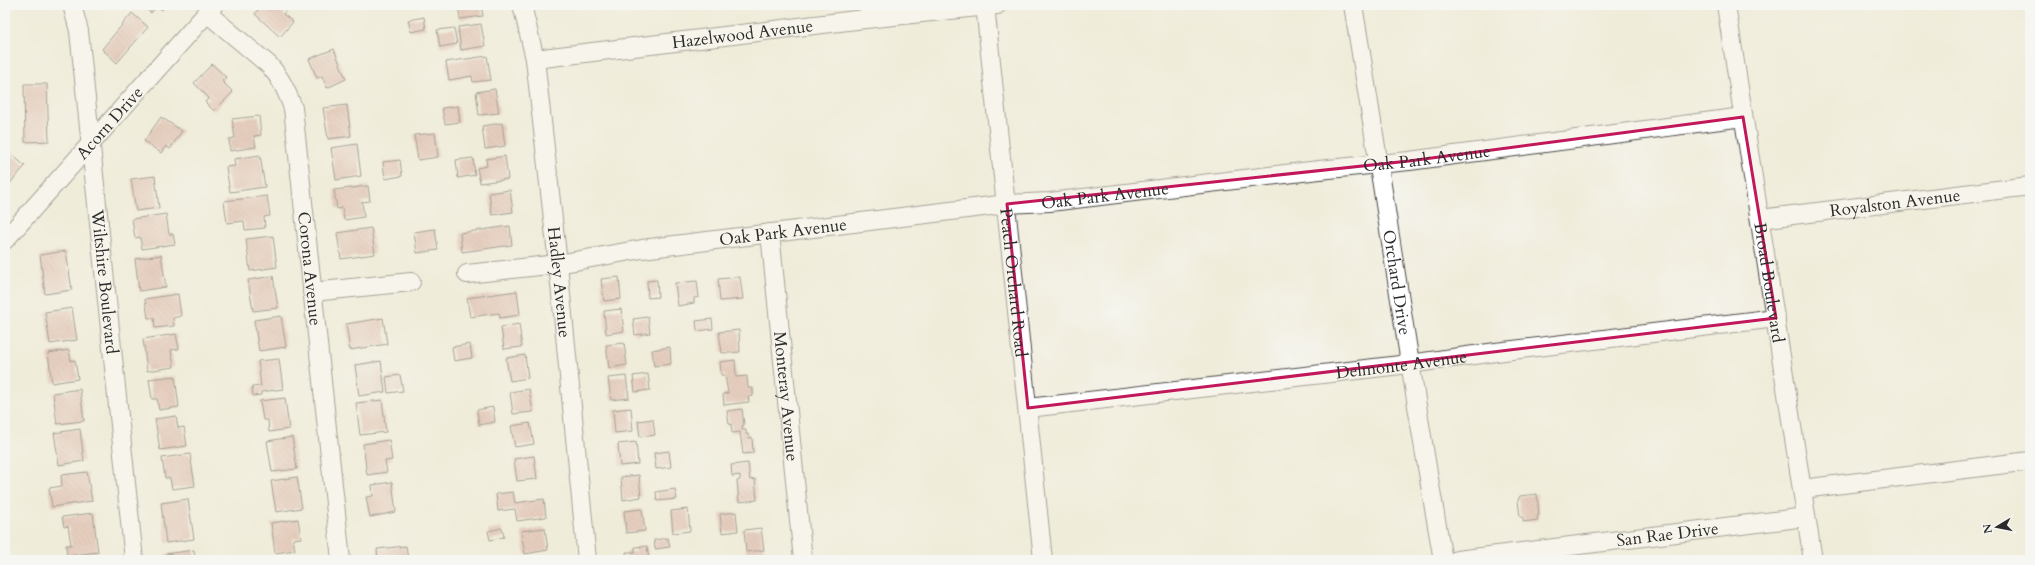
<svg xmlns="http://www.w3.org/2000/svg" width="2035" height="565" viewBox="0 0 2035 565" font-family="Cardo,serif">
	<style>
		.building { fill: url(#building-back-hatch) }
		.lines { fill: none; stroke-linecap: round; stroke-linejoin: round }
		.minor-casing { stroke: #494845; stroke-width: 20 }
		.minor { stroke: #fff; stroke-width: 18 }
		.marked { fill: none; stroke: #c2185b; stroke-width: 3; stroke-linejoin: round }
		.labels { text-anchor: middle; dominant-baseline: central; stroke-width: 3; stroke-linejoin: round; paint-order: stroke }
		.street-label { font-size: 17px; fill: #2b2b2b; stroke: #f6f6f2 }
	</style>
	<defs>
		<pattern id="building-back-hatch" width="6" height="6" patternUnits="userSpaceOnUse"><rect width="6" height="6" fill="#d9a79b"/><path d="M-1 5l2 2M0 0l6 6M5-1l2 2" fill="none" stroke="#b0887f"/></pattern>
	</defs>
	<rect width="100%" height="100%" fill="#f6f6f2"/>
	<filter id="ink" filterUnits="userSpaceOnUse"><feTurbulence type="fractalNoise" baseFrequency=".025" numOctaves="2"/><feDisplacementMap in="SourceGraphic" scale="8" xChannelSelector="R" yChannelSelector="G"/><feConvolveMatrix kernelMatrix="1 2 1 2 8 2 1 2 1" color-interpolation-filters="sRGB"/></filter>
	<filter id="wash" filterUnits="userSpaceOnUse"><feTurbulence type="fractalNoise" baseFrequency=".012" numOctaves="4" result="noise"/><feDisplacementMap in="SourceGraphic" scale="16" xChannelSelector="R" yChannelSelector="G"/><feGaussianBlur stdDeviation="0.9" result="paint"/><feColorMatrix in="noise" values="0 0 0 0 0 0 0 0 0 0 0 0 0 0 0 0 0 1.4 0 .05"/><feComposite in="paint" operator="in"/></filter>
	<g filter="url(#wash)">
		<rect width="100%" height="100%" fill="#f0ecda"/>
		<g id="blocks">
			<path class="building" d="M142 5H166L162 10 157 6 151 13Z
				M262 5H284L288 8 283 14 293 22 280 37 255 14Z
				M458 5H481L483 16 460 19Z
				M132 13 148 27 117 63 102 49Z
				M424 17 426 29 411 32 408 20Z
				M481 24 485 46 461 50 458 27Z
				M454 28 457 44 440 47 437 30Z
				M334 49 346 79 327 88 322 76 317 78 309 59Z
				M487 56 491 80 473 82 472 76 449 80 446 62Z
				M212 64 226 77 222 81 233 92 214 111 205 102 209 98 194 83Z
				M24 84H47L49 141 25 142Z
				M495 89 499 113 479 115 476 92Z
				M347 105 351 136 328 139 323 108Z
				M458 106 460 122 445 124 442 108Z
				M259 116 261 135 254 136 256 147 230 151 229 139 235 138 232 119Z
				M161 117 182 131 170 149 166 146 161 153 144 141Z
				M502 123 505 146 485 149 482 126Z
				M435 133 438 157 418 160 414 135Z
				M357 144 361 176 336 180 331 148Z
				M5 149 25 166 5 189Z
				M260 155 265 187 230 192 226 167 235 166 234 159Z
				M505 156 508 179 480 183 477 168 487 166 486 159Z
				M473 158 475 175 458 178 456 160Z
				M400 160 402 176 385 179 383 162Z
				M155 176 159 208 136 211 131 179Z
				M368 186 370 201 362 202 364 217 344 220 342 208 337 209 334 190Z
				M510 190 513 212 492 215 489 193Z
				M267 196 270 216 264 217 265 228 245 230 244 221 227 223 224 201Z
				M166 214 169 234H173L175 244 142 249 140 237 135 238 132 219Z
				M510 226 512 245 462 252 460 233Z
				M371 228 375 254 341 259 337 233Z
				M435 229 438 250 417 253 414 232Z
				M273 236 277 267 250 271 246 239Z
				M66 251 72 290 45 294 40 255Z
				M161 255 166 287 139 291 135 259Z
				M273 276 278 308 253 311 248 280Z
				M619 277 621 299 604 301 601 279Z
				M740 277 743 299 720 301 718 279Z
				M657 280 658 297 648 298 647 281Z
				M697 281 699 297 694 298V303L678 306 675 283Z
				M517 291 520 315 500 318 499 313 470 317 467 298Z
				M178 294 181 316 173 318 174 326 155 328 154 318H148L145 299Z
				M72 308 77 340 50 344 45 312Z
				M621 309 624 331 606 334 604 311Z
				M281 316 286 347 259 351 254 320Z
				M648 317 650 333 635 335 633 319Z
				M383 318 387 344 350 350 346 324Z
				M712 319 713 329 697 331 696 321Z
				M519 324 522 347 504 349 501 327Z
				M739 330 740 352 722 353 719 332Z
				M176 334 179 349 171 350 174 367 147 371 143 339Z
				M624 343 627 365 609 368 606 345Z
				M470 344 472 358 454 361 452 347Z
				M670 347 671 364 654 366 652 350Z
				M69 350 71 361 75 360 78 379 52 383 48 353Z
				M525 355 528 378 510 381 506 358Z
				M279 359 283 389 261 392V395L253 396 252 387 261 386 258 361Z
				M735 360 736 377 747 376 748 388H753V396L748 397 749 402 724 405 723 394 728 393 725 375H721L720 362Z
				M381 361 385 392 359 396 355 365Z
				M648 374 650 390 635 392 633 376Z
				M400 375 403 391 388 393 386 377Z
				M175 376 179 407 159 410 157 399H152L149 379Z
				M626 376 629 398 611 400 608 378Z
				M80 389 84 421 57 424 53 393Z
				M529 389 533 412 513 414 510 392Z
				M285 398 289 429 269 432 268 420H263L260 401Z
				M382 400 386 432 360 435 356 403Z
				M493 407 495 422 479 425 477 410Z
				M631 408 633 431 615 433 613 410Z
				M742 409 744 425 742 426V430H746V434H748L749 438 752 437 753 453 743 454 740 432 732 433 731 424H729L727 411Z
				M176 416 178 428 184 427 187 446 160 450 155 419Z
				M653 419 655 435 640 437 638 421Z
				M530 423 534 444 515 447 511 426Z
				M80 429 84 461 59 465 54 433Z
				M292 437 297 469 272 472 267 441Z
				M389 440 392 460 385 461 387 472 367 475 363 444Z
				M636 442 638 464 620 466 618 444Z
				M669 451 671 467 656 469 654 453Z
				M190 454 195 486 172 489 170 478H165L162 458Z
				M534 456 537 479 517 481 514 459Z
				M748 463 750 480 755 479 757 500 739 502 737 481 740 480V475L732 476 731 465Z
				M87 472 92 501 52 507 49 488 62 486 61 475Z
				M639 475 641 497 623 500 621 477Z
				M297 477 302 508 276 512 271 481Z
				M392 482 396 512 370 517 366 497 373 496 372 485Z
				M675 489 677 499 657 501 656 492Z
				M513 492 515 503 544 499 546 517 517 521 515 509 498 511 496 494Z
				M1537 494 1539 515 1537 516 1538 520 1523 522V517H1520L1518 500 1520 496Z
				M188 499 194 539 166 543 161 503Z
				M642 509 645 531 626 533 624 511Z
				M688 509 690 531 673 533 671 511Z
				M736 512 738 531 722 533 720 514Z
				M93 513 98 552 67 556 66 545H71L68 526 64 527 62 517Z
				M298 519 301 538 293 539 295 550 275 553 271 523Z
				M502 528 504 537 490 540 488 531Z
				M545 528 548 550 525 554 521 531Z
				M761 528 764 550 746 552 744 530Z
				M668 538 670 547 655 549 654 540Z
				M406 546 408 560H378L377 549Z
				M647 546 649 560H627L626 552H635V547Z
				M194 550 195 560H167L166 554Z"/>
		</g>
	</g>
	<g filter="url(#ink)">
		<use href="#blocks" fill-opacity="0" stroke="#494845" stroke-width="1"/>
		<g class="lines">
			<g class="minor-casing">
				<g id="minor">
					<path id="s1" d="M72 5 79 31 134 560"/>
					<path id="s2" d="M522 5 535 59 558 264 587 560"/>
					<path id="s3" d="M985 5 1043 560"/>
					<path id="s4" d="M1353 5C1384 190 1410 375 1443 560"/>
					<path id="s5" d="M1726 5 1813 560"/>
					<path id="s6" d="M207 13 269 65C281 78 287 92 293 108L341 560"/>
					<path id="s7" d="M535 59 856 20 997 5"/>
					<path id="s8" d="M1760 219 2030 186"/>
					<path id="s9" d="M770 233 803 560"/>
					<path id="s10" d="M5 240 214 5"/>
					<path id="s11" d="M467 274 558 264 642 249 1007 204 1050 202 1319 170 1409 161 1743 117"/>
					<path d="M312 292 411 282"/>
					<path id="s12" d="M1028 408 1409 364 1496 352 1776 318"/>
					<path d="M1802 489 2030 461"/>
					<path id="s13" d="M1457 560 1806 517"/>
				</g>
			</g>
			<use href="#minor" class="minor"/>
		</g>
	</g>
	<path d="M0 0H2035V565H0ZM1743 117 1776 318 1028 408 1007 204 1409 161Z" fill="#f0ecda" fill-opacity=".55" fill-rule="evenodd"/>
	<path class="marked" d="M1743 117 1776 318 1028 408 1007 204 1409 161Z"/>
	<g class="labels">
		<g class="street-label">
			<text stroke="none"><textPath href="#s7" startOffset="209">Hazelwood Avenue</textPath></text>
			<text stroke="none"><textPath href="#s10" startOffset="157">Acorn Drive</textPath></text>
			<text stroke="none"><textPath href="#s11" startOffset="967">Oak Park Avenue</textPath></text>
			<text stroke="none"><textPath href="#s11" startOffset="643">Oak Park Avenue</textPath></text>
			<text stroke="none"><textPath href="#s8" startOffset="136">Royalston Avenue</textPath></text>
			<text stroke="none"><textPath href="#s11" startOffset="319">Oak Park Avenue</textPath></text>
			<text stroke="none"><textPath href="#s6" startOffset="292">Corona Avenue</textPath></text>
			<text stroke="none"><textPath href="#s1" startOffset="279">Wiltshire Boulevard</textPath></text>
			<text stroke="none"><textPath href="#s2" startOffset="280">Hadley Avenue</textPath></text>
			<text stroke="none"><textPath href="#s3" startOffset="279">Peach Orchard Road</textPath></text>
			<text stroke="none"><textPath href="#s5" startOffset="281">Broad Boulevard</textPath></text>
			<text stroke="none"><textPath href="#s4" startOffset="281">Orchard Drive</textPath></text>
			<text stroke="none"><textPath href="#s12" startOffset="376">Delmonte Avenue</textPath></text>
			<text stroke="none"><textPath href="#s9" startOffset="164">Monteray Avenue</textPath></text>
			<text stroke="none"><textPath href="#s13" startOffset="212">San Rae Drive</textPath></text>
		</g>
	</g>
	<rect width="2035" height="565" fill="none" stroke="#f6f6f2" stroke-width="20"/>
	<g transform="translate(1997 527) rotate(260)" stroke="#f6f6f2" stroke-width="3" paint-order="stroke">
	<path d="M0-3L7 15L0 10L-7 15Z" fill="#2b2b2b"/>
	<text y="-6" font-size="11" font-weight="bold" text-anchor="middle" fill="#2b2b2b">N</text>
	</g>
</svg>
